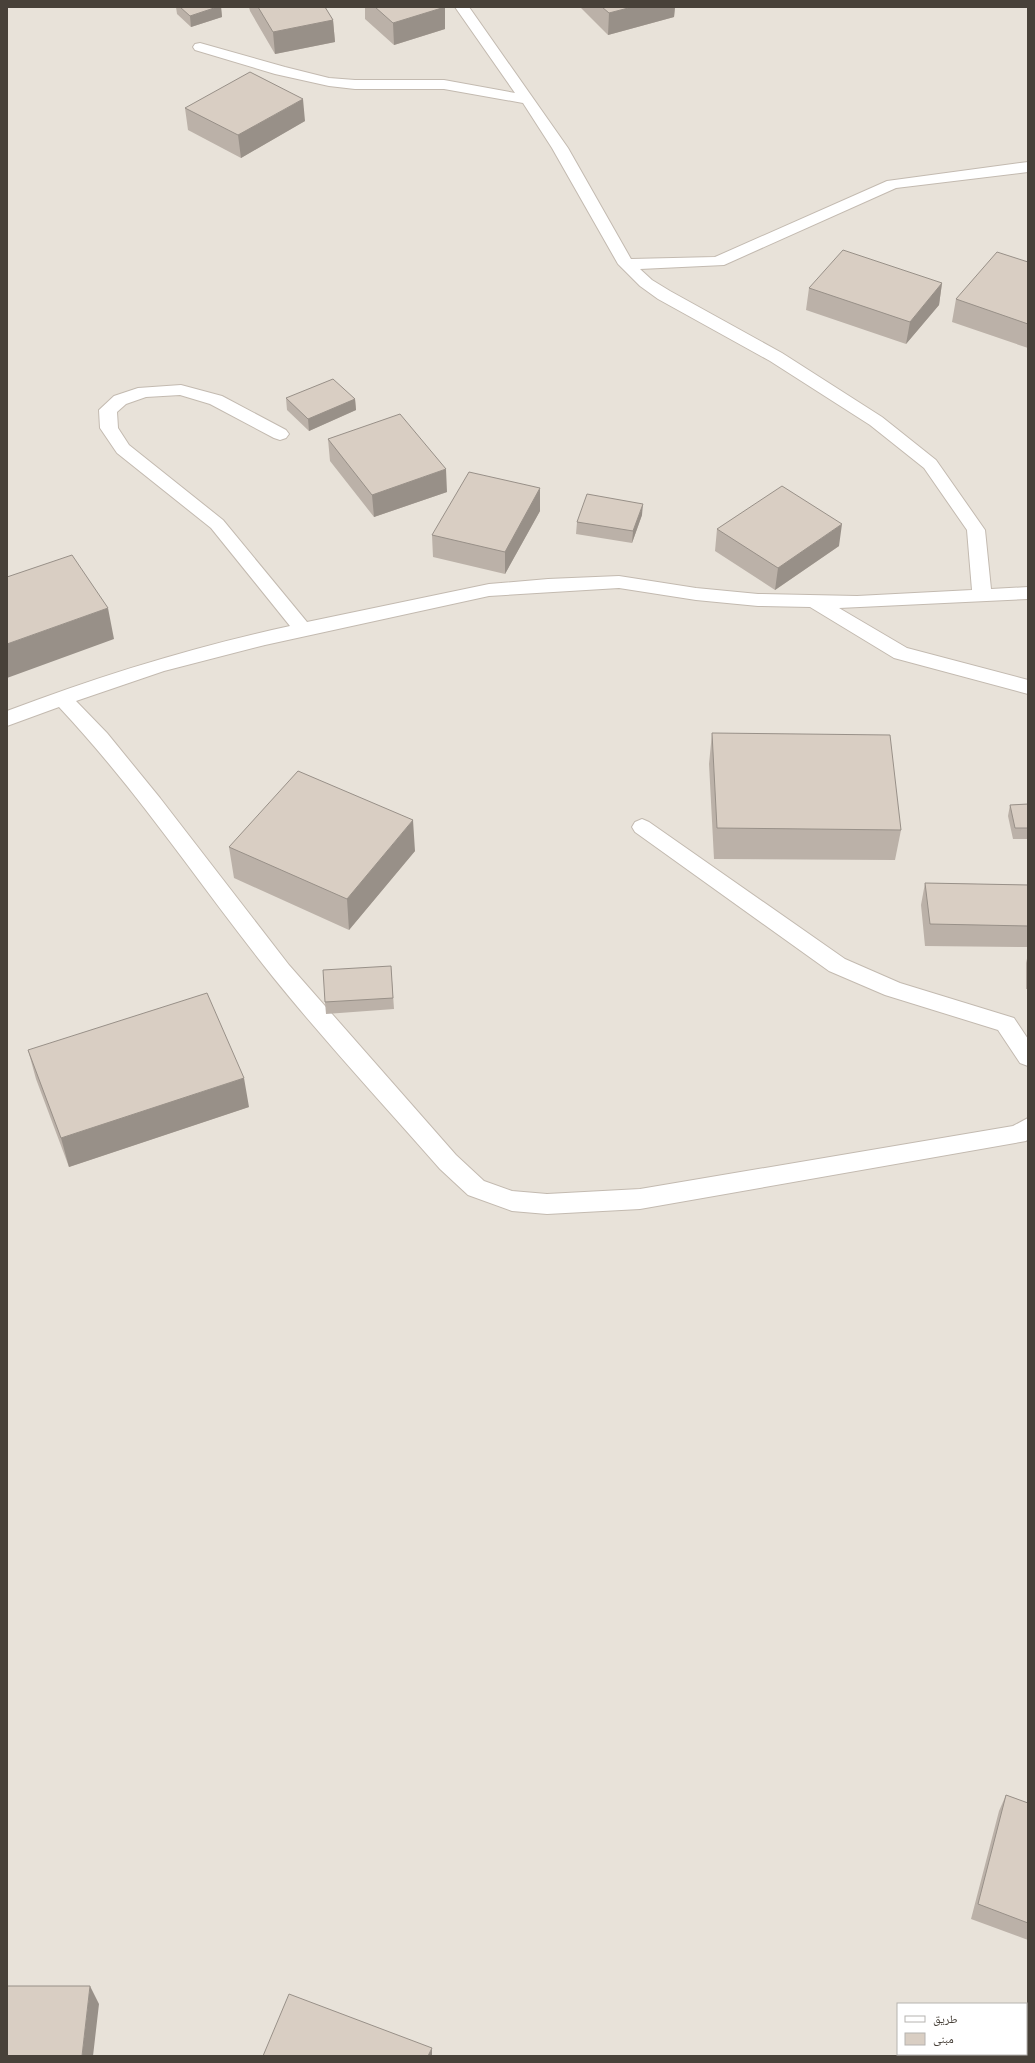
<svg xmlns="http://www.w3.org/2000/svg" width="1035" height="2063" viewBox="0 0 1035 2063" font-family="'Roboto Condensed','Noto Naskh Arabic',sans-serif">
	<style>
		.residential { fill: #e8e2d9; fill-rule: evenodd }
		.lines { fill: none; stroke-linecap: round; stroke-linejoin: round }
		.street-casing { stroke: #c3bab0; stroke-width: 2 }
		.street { fill: #fff; fill-rule: evenodd }
		.wall { fill: #bbb1a8 }
		.shaded-wall { fill: #989088 }
		.building { fill: #d9cec3; stroke: #989088 }
	</style>
	<rect width="100%" height="100%" fill="#f4f0ea"/>
	<path class="residential" d="M7 7H1028V2056H7ZM898 2004H1026V2054H898Z"/>
	<g class="lines">
		<g class="street-casing">
			<path id="street" d="M455 7H469L568 148 631 259 715 257 887 181 1028 162V172L896 188 724 265 640 269 652 280 670 291 782 353 882 417 936 460 985 530 991 589 1028 587V599L839 608 907 648 1028 680V694L894 658 810 607 758 606 696 600 619 588 489 596 265 645 164 671 76 701 107 733 160 798 289 965 456 1155 484 1181 512 1191 547 1194 640 1189 1013 1126 1028 1118V1139L1026 1141 640 1209 547 1214 512 1211 468 1195 440 1169C384 1105 326 1043 273 977 201 887 138 791 59 707L7 726V711C99 676 193 647 290 626L211 528 117 453 100 428 99 410 114 396 138 388 181 385 222 396 286 430 289 434 286 438 280 440 274 438 210 404 180 395 146 397 126 404 117 412 118 428 129 445 223 520 307 622 489 584 548 579 619 576 696 588 758 594 857 596 972 590 967 530 924 468 870 425 770 361 658 299 640 286 618 264 552 148 523 103 444 89H355L329 86 275 74 195 50 193 47 195 44 200 43 285 67 329 78 355 80H444L515 93Z
				M642 819 649 822 845 959 900 983 1014 1018 1028 1039V1066L1020 1063 998 1030 885 995 829 971 635 832 632 827 635 822Z"/>
		</g>
		<use href="#street" class="street"/>
	</g>
	<path class="wall" d="M176 7H221L222 17 191 27 177 14Z
		M249 7H325L333 20 335 42 275 54 250 11Z
		M365 7H444L445 29 394 45 365 19Z
		M580 7H675L674 17 608 35Z
		M185 108 305 121 241 158 188 130Z
		M1028 262V348L952 322 956 299Z
		M942 283 939 305 906 344 806 310 809 288Z
		M286 398 355 399 356 410 309 431 287 410Z
		M328 439 447 492 374 517 330 461Z
		M540 488V511L505 574 433 557 432 535Z
		M642 515 632 543 576 534 577 522Z
		M717 529 839 546 775 590 715 551Z
		M712 733 901 830 895 860 714 859 709 764Z
		M1028 804V839H1013L1008 816 1010 805Z
		M229 847 415 851 349 930 234 878Z
		M925 883 1028 885V947L925 946 921 905Z
		M1028 954V989H1026V963Z
		M391 966 394 1009 326 1014 325 1002Z
		M28 1050 249 1107 69 1167 36 1079Z
		M1006 1795 1028 1803V1940L971 1919 999 1811Z"/>
	<path class="shaded-wall" d="M217 7H221L222 17 191 27 190 16Z
		M445 7V29L394 45 393 23Z
		M632 7H675L674 17 608 35 609 13Z
		M333 20 335 42 275 54 273 32Z
		M303 99 305 121 241 158 238 135Z
		M942 283 939 305 906 344 910 322Z
		M355 399 356 410 309 431 308 419Z
		M446 469 447 492 374 517 372 495Z
		M540 488V511L505 574V552Z
		M643 504 642 515 632 543 633 531Z
		M842 524 839 546 775 590 778 568Z
		M108 608 114 639 7 678V644Z
		M413 820 415 851 349 930 347 899Z
		M244 1078 249 1107 69 1167 61 1138Z
		M90 1986 99 2004 93 2056H82Z
		M432 2048V2056H428Z"/>
	<path class="building" d="M180 7H217L190 16Z
		M258 7H325L333 20 273 32Z
		M375 7H445L393 23Z
		M602 7H632L609 13Z
		M250 72 303 99 238 135 185 108Z
		M843 250 942 283 910 322 809 288Z
		M997 252 1028 262V324L956 299Z
		M333 379 355 399 308 419 286 398Z
		M400 414 446 469 372 495 328 439Z
		M469 472 540 488 505 552 432 535Z
		M782 486 842 524 778 568 717 529Z
		M587 494 643 504 633 531 577 522Z
		M72 555 108 608 7 644V577Z
		M712 733 890 735 901 830 717 828Z
		M298 771 413 820 347 899 229 847Z
		M1028 804V828H1015L1010 805Z
		M925 883 1028 885V926L930 924Z
		M391 966 393 998 325 1002 323 970Z
		M207 993 244 1078 61 1138 28 1050Z
		M1006 1795 1028 1803V1923L978 1904Z
		M7 1986H90L82 2056H7Z
		M289 1994 432 2048 428 2056H263Z"/>
	<rect width="1035" height="2063" fill="none" stroke="#484139" stroke-width="16"/>
	<rect x="897" y="2003" width="130" height="52" fill="#ffffff" stroke="#b6b3b0"/>
	<rect x="905" y="2016" width="20" height="6" fill="#ffffff" stroke="#b6b3b0"/>
	<text x="933" y="2023" font-size="12" fill="#484139">طريق</text>
	<rect x="905" y="2033" width="20" height="12" fill="#d9cec3" stroke="#b6b3b0"/>
	<text x="933" y="2043" font-size="12" fill="#484139">مبنى</text>
</svg>
